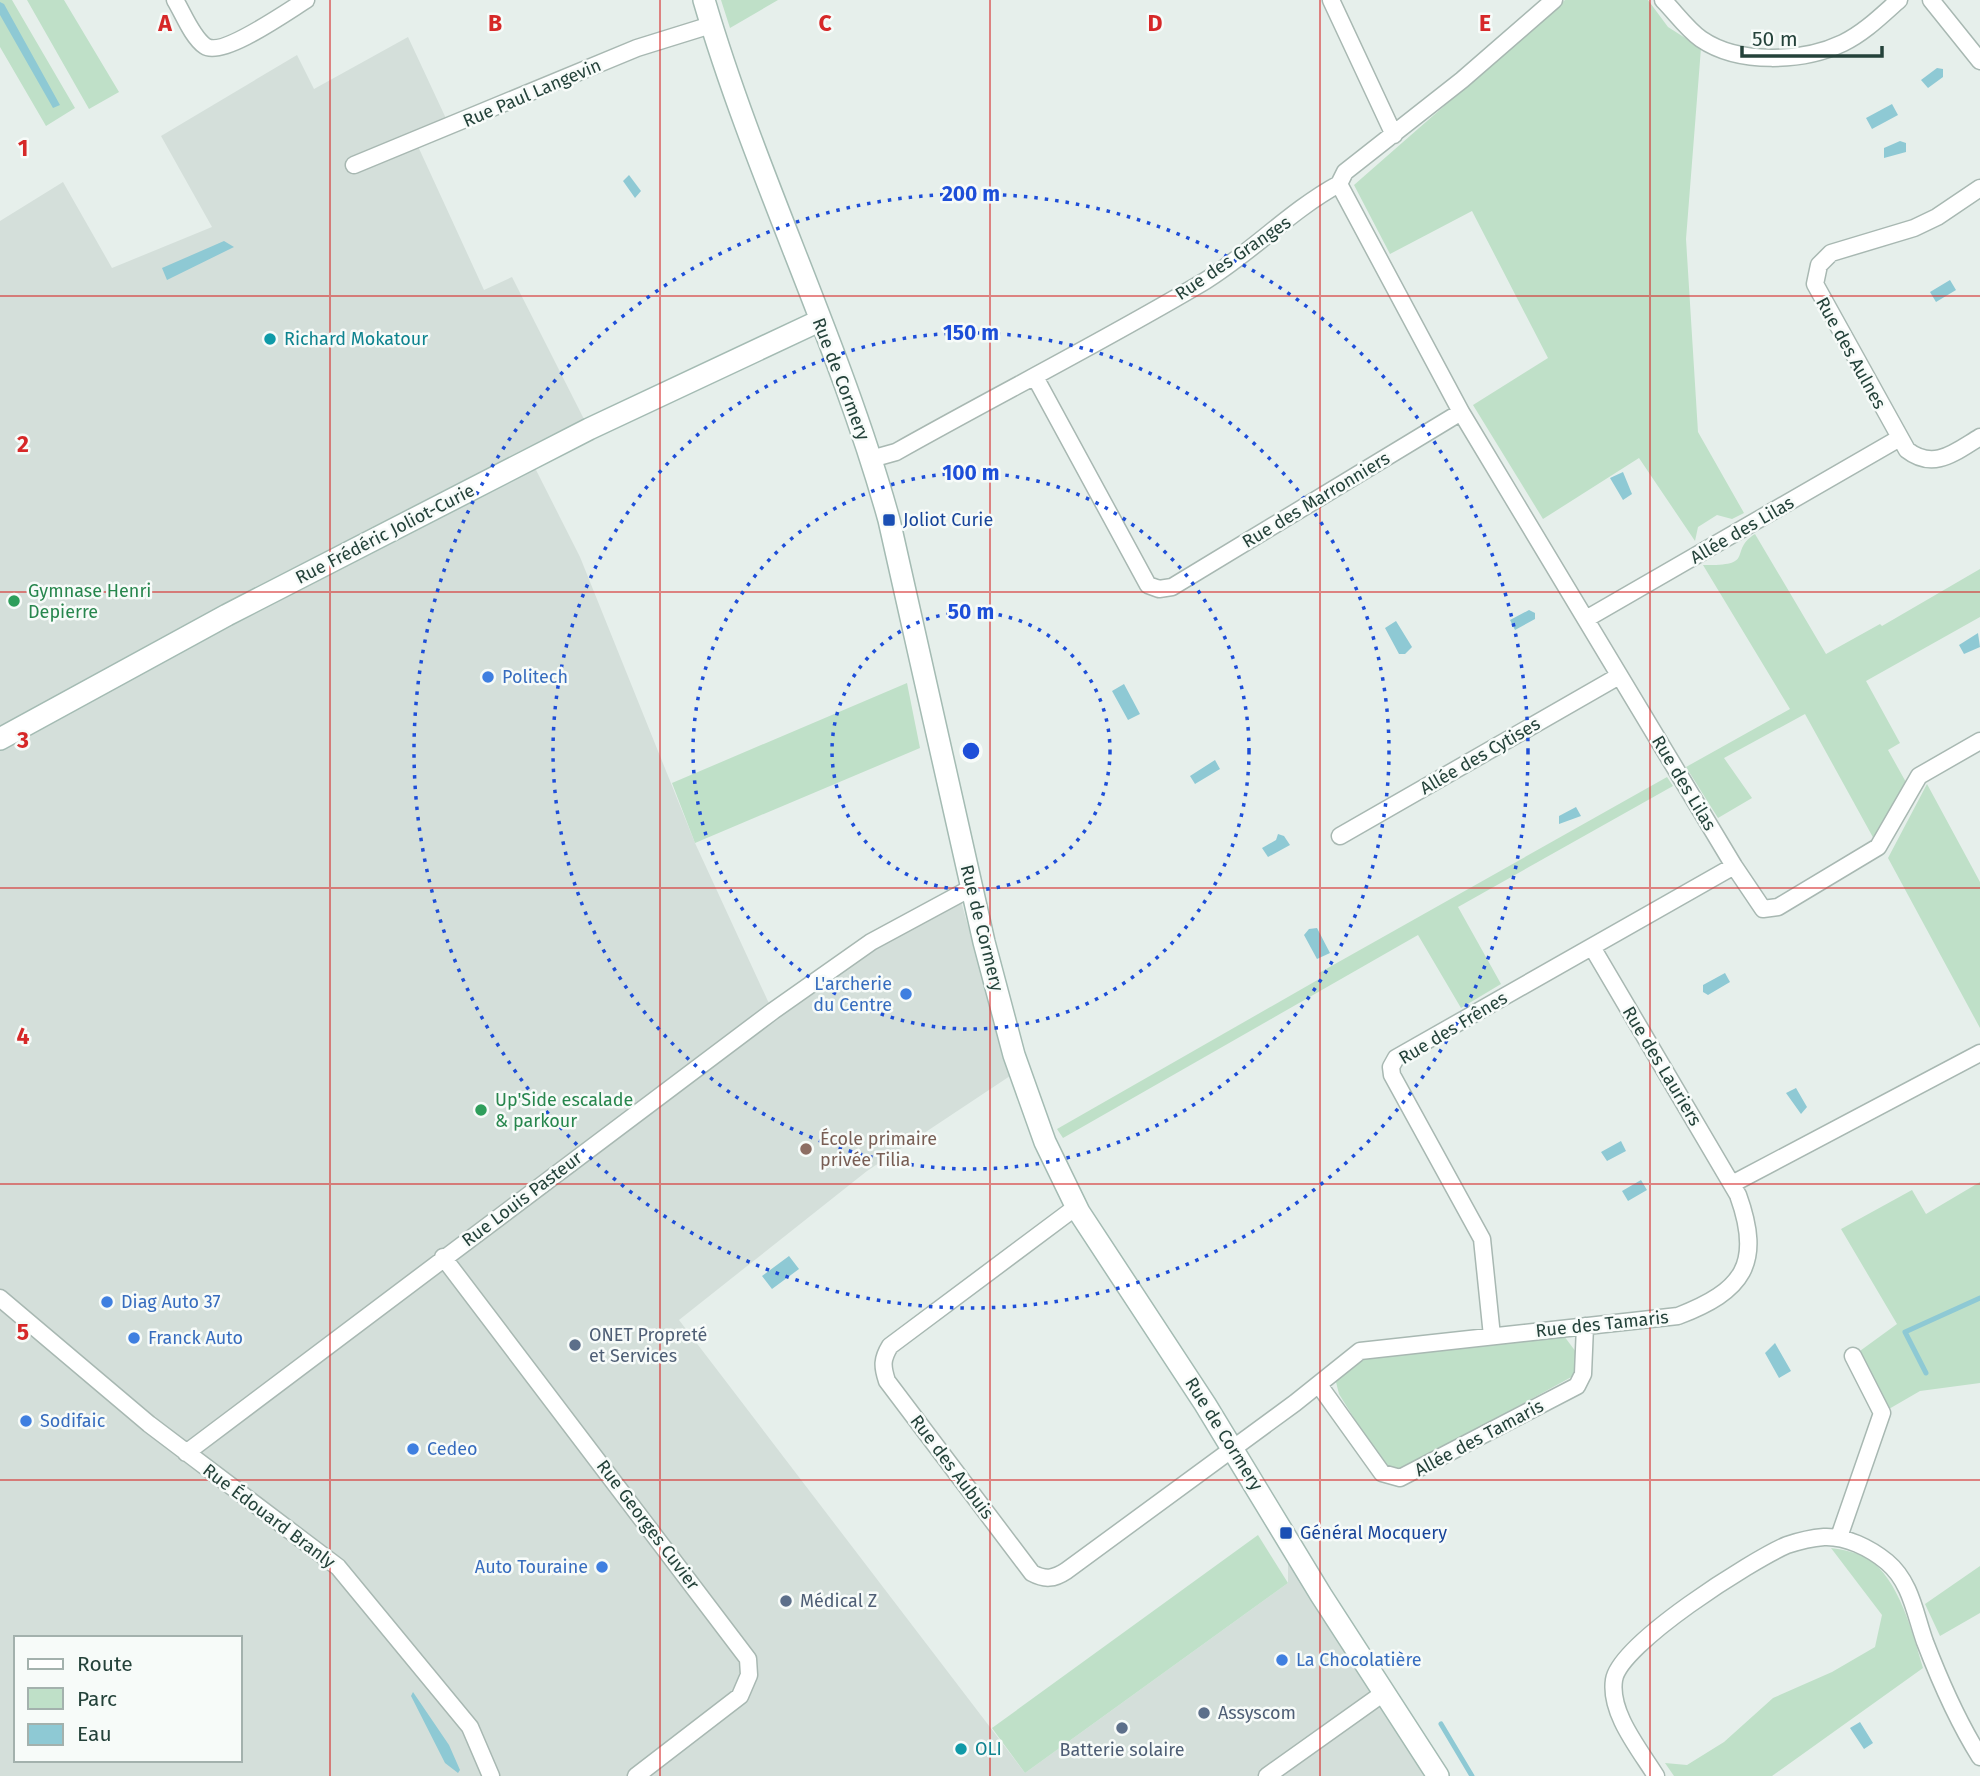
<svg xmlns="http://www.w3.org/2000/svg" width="1980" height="1776" viewBox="0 0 1980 1776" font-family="'Fira Sans',sans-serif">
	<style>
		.built { fill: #d4dfda; fill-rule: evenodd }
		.green { fill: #bfe0c8 }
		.water { fill: #8ec9d4 }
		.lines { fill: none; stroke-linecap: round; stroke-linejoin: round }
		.stream { stroke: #8ec9d4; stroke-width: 5 }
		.street-casing { stroke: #a8b8b2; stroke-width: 19 }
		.secondary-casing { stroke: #a4bbb3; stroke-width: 24 }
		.street { stroke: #fff; stroke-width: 16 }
		.secondary { stroke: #fff; stroke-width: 21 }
		.grid { fill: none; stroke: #d62828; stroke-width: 2; stroke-opacity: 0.55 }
		.ring { fill: none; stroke: #1d4ed8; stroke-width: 3.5; stroke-dasharray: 3.5 7 }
		.culture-dot { fill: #0f9aa8; stroke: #f7fbf9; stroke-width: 2.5 }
		.transit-dot { fill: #1a4fb4; stroke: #f7fbf9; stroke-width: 2.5 }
		.leisure-dot { fill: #2e9e5b; stroke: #f7fbf9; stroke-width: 2.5 }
		.shop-dot { fill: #3f7fe0; stroke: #f7fbf9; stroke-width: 2.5 }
		.education-dot { fill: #8d6e63; stroke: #f7fbf9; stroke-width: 2.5 }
		.service-dot { fill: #5c6f8a; stroke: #f7fbf9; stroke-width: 2.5 }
		.labels { text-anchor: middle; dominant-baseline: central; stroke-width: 5; stroke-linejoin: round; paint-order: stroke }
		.street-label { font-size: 18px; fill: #24423a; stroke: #f7fbf9 }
		.culture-label { font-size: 18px; fill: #0d838f; stroke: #f7fbf9; text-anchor: start }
		.transit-label { font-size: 18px; fill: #164399; stroke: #f7fbf9; text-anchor: start }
		.leisure-label { font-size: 18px; fill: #27864d; stroke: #f7fbf9; text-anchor: start }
		.shop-label { font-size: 18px; fill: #366cbe; stroke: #f7fbf9; text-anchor: start }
		.education-label { font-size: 18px; fill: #785e54; stroke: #f7fbf9; text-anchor: start }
		.service-label { font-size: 18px; fill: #4e5e75; stroke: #f7fbf9; text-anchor: start }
		.grid-label { font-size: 23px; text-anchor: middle; font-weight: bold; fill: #d62828; stroke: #f7fbf9; stroke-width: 5; stroke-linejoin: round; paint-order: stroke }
		.centre { fill: #1d4ed8; stroke: #f7fbf9; stroke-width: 3.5 }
		.ring-label { font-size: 21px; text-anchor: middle; font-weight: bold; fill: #1d4ed8; stroke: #f7fbf9; stroke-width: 5; stroke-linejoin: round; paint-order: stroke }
	</style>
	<rect width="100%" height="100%" fill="#e6efeb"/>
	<path class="built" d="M408 37 450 127 416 142 484 290 512 277 589 429 531 460 580 557 695 843 772 1010 959 894 1010 1076 867 1171 679 1320 1025 1773 1288 1583V1538L1437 1776H0V221L63 182 112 268 212 227 161 136 297 55 314 89ZM16 1638H240V1760H16Z"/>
	<path class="green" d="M0 0H12L75 108 46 126 0 47Z
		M27 0H64L119 92 89 109Z
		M721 0H778L730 28Z
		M1565 0H1648L1668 27 1701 48 1686 239 1698 432 1744 513 1732 519 1717 515 1698 527 1695 541 1639 458 1543 519 1473 405 1548 358 1472 211 1390 254 1354 185Z
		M1755 534 1826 654 1880 624 1882 626 1980 569V617L1866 681 1900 743 1888 750 1907 784 1875 841 1805 714 1724 758 1752 798 1718 818 1686 767 1790 709 1703 565C1758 566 1727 552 1755 534Z
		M907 683 920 748 695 843 672 783Z
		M1667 777 1673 786 1458 907 1501 984 1461 1008 1418 935 1063 1138 1057 1129 1321 978 1319 973Z
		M1927 784 1980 882V1028L1888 858Z
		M1980 1182V1383L1920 1391 1882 1413 1853 1356 1897 1324 1841 1229 1912 1190 1926 1214Z
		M1564 1336 1576 1352 1575 1375 1402 1470 1383 1465 1339 1394 1336 1382 1343 1370 1363 1359Z
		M1258 1535 1288 1583 1025 1773 992 1728Z
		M1831 1548C1844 1550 1857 1552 1868 1559 1899 1578 1913 1635 1923 1668L1772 1776H1674L1665 1763 1687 1765 1724 1742 1773 1698 1832 1672 1875 1647 1882 1615Z
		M1980 1566V1613L1940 1636 1925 1604Z"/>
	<path class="water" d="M0 2 4 4 60 105 53 108 0 15Z
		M1937 68 1943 69V77L1928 88 1921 80Z
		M1892 104 1898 115 1872 129 1866 118Z
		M1900 141 1906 143V152L1884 158V148Z
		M629 175 641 191 635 198 623 181Z
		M224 241 234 247 167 280 162 268Z
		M1950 280 1956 290 1936 302 1930 292Z
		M1623 472 1632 494 1623 500 1610 478Z
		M1529 610 1535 613V619L1515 630 1510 620Z
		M1396 621 1412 647 1405 654H1399L1385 628Z
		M1978 633 1980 647 1964 654 1959 645Z
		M1124 684 1140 714 1128 720 1112 691Z
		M1215 760 1220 769 1195 784 1190 776Z
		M1576 807 1581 816 1559 824V816Z
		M1278 834 1284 836 1290 845 1268 857 1262 848 1276 840Z
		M1317 928 1330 953 1317 959 1304 935 1309 929Z
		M1725 973 1730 982 1708 995 1703 992V985Z
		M1796 1088 1807 1107 1801 1114 1786 1093Z
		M1621 1141 1626 1151 1607 1161 1601 1152Z
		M1641 1180 1647 1190 1628 1201 1622 1191Z
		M789 1256 799 1269 772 1289 762 1276Z
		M1775 1343 1791 1371 1779 1378 1765 1353Z
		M413 1692 449 1745 460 1770 458 1773 445 1763 411 1696Z
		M1860 1722 1873 1743 1864 1749 1850 1728Z"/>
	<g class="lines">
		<path class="stream" d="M1926 1373 1905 1332 1980 1298
			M1441 1724 1472 1776"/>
		<g class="street-casing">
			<path id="street" d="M175 0C183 13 192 37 205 46 222 58 288 11 306 0
				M1331 0 1394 135
				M1663 0C1675 12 1687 29 1701 39 1739 65 1803 62 1843 43 1864 33 1882 15 1899 0
				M1931 0 1980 61
				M354 165 637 48 711 25
				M1980 188 1937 217 1914 228 1831 253 1819 265 1815 284 1907 450C1934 471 1955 452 1980 437
				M1035 377 1148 585 1159 589 1172 587 1461 412 1339 184
				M1461 412 1734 866 1763 909 1778 907 1878 847 1919 776 1980 741
				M871 459 896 452C999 394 1104 341 1205 281 1252 252 1291 210 1339 184L1345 172 1462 80 1554 0
				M1586 619 1898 439
				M1340 836 1619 676
				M1732 1184 1980 1053
				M1076 1207 890 1346C882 1359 882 1366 887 1381L1032 1573C1045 1580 1054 1579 1066 1571L1295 1403 1360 1351 1678 1316C1743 1291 1763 1264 1738 1195L1592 947
				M443 1257 748 1659 749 1675 740 1696 636 1776
				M0 1298 149 1424 338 1567 470 1727 491 1776
				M1492 1336 1482 1239 1392 1075 1391 1067 1396 1058 1734 866
				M1319 1385 1382 1473 1400 1478 1577 1386 1583 1374 1585 1326
				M186 1453 773 1011 871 942 971 888
				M1839 1537 1882 1413 1853 1356
				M1267 1776 1385 1692
				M1656 1776C1640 1750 1609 1713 1614 1680 1619 1644 1752 1560 1787 1545 1799 1541 1812 1538 1824 1537 1846 1536 1870 1548 1887 1562 1911 1582 1915 1614 1925 1642 1940 1681 1958 1722 1980 1757"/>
		</g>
		<g class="secondary-casing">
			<path id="secondary" d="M704 0C756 177 840 343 889 520L984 942 1014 1055 1045 1142 1079 1212 1205 1404 1321 1595 1438 1776
				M0 739 227 615 589 429 819 321"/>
		</g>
		<use href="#street" class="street"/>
		<use href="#secondary" class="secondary"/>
	</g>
	<path class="grid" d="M330 0V1776M660 0V1776M990 0V1776M1320 0V1776M1650 0V1776M0 296H1980M0 592H1980M0 888H1980M0 1184H1980M0 1480H1980"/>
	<g class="ring">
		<circle cx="971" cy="751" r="139"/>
		<circle cx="971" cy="751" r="278"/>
		<circle cx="971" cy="751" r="418"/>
		<circle cx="971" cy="751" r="557"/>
	</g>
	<g class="culture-dot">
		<circle cx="270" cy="339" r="7"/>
		<circle cx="961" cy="1749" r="7"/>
	</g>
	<g class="transit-dot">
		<rect x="882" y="513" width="14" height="14" rx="3.5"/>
		<rect x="1279" y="1526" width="14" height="14" rx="3.5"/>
	</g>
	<g class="leisure-dot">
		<circle cx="14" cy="601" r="7"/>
		<circle cx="481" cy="1110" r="7"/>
	</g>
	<g class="shop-dot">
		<circle cx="488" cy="677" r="7"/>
		<circle cx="906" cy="994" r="7"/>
		<circle cx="107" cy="1302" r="7"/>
		<circle cx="134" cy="1338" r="7"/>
		<circle cx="26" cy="1421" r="7"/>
		<circle cx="413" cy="1449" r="7"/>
		<circle cx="602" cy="1567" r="7"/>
		<circle cx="1282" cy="1660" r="7"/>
	</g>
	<circle class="education-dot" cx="806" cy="1149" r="7"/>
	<g class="service-dot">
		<circle cx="575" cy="1345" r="7"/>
		<circle cx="786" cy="1601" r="7"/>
		<circle cx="1204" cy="1713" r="7"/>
		<circle cx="1122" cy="1728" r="7"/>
	</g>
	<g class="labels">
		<g class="street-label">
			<text transform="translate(532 93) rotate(-23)">Rue Paul Langevin</text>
			<text transform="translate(1233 258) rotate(-34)">Rue des Granges</text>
			<text transform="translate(1851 353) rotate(61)">Rue des Aulnes</text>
			<text transform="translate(841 379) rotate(69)">Rue de Cormery</text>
			<text transform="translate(1316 500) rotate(-31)">Rue des Marronniers</text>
			<text transform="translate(1742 530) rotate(-30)">Allée des Lilas</text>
			<text transform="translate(385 534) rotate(-27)">Rue Frédéric Joliot-Curie</text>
			<text transform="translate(1480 756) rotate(-30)">Allée des Cytises</text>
			<text transform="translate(1684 783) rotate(59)">Rue des Lilas</text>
			<text transform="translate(982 928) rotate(76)">Rue de Cormery</text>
			<text transform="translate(1453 1028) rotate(-31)">Rue des Frênes</text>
			<text transform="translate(1662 1066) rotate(59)">Rue des Lauriers</text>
			<text transform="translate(522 1199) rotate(-37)">Rue Louis Pasteur</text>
			<text transform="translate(1602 1324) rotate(-6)">Rue des Tamaris</text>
			<text transform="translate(1224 1434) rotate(58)">Rue de Cormery</text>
			<text transform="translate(1479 1438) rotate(-28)">Allée des Tamaris</text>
			<text transform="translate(952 1467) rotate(53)">Rue des Aubuis</text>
			<text transform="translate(269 1516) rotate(37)">Rue Édouard Branly</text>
			<text transform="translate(648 1525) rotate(53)">Rue Georges Cuvier</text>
		</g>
		<g class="culture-label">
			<text x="284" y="339">Richard Mokatour</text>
			<text x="975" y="1749">OLI</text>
		</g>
		<g class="transit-label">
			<text x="903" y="520">Joliot Curie</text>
			<text x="1300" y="1533">Général Mocquery</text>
		</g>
		<g class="leisure-label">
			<text x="28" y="591">Gymnase Henri<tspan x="28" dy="21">Depierre</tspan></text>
			<text x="495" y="1100">Up'Side escalade<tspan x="495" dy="21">&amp; parkour</tspan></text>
		</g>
		<g class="shop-label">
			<text x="502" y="677">Politech</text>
			<text x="892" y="984" text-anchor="end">L'archerie<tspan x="892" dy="21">du Centre</tspan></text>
			<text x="121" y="1302">Diag Auto 37</text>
			<text x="148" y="1338">Franck Auto</text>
			<text x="40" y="1421">Sodifaic</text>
			<text x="427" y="1449">Cedeo</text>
			<text x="588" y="1567" text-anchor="end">Auto Touraine</text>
			<text x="1296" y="1660">La Chocolatière</text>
		</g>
		<g class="education-label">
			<text x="820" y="1139">École primaire<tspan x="820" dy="21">privée Tilia</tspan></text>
		</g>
		<g class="service-label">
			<text x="589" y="1335">ONET Propreté<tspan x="589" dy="21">et Services</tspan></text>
			<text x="800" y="1601">Médical Z</text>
			<text x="1218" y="1713">Assyscom</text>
			<text x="1122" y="1750" text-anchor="middle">Batterie solaire</text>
		</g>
	</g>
	<g class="grid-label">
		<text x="165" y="31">A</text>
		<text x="495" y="31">B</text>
		<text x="825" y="31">C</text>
		<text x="1155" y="31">D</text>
		<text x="1485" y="31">E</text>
		<text x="23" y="156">1</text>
		<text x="23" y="452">2</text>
		<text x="23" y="748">3</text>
		<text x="23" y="1044">4</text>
		<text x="23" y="1340">5</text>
	</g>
	<circle cx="971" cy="751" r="10" class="centre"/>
	<g class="ring-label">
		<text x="971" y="201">200 m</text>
		<text x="971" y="340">150 m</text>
		<text x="971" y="480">100 m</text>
		<text x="971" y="619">50 m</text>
	</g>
	<rect x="14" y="1636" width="228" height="126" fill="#f7fbf9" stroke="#a3b1ad" stroke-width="2"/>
	<rect x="28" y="1659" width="35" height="10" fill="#ffffff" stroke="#a3b1ad" stroke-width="2"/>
	<text x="77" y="1671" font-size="21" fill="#24423a">Route</text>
	<rect x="28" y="1688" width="35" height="21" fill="#bfe0c8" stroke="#a3b1ad" stroke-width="2"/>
	<text x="77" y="1706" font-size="21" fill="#24423a">Parc</text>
	<rect x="28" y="1724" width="35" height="21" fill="#8ec9d4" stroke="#a3b1ad" stroke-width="2"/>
	<text x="77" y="1741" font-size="21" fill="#24423a">Eau</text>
	<path d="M1742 46v10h140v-10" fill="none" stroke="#24423a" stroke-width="3.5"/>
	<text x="1752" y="46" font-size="21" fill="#24423a" stroke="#f7fbf9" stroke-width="5" paint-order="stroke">50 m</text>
</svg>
